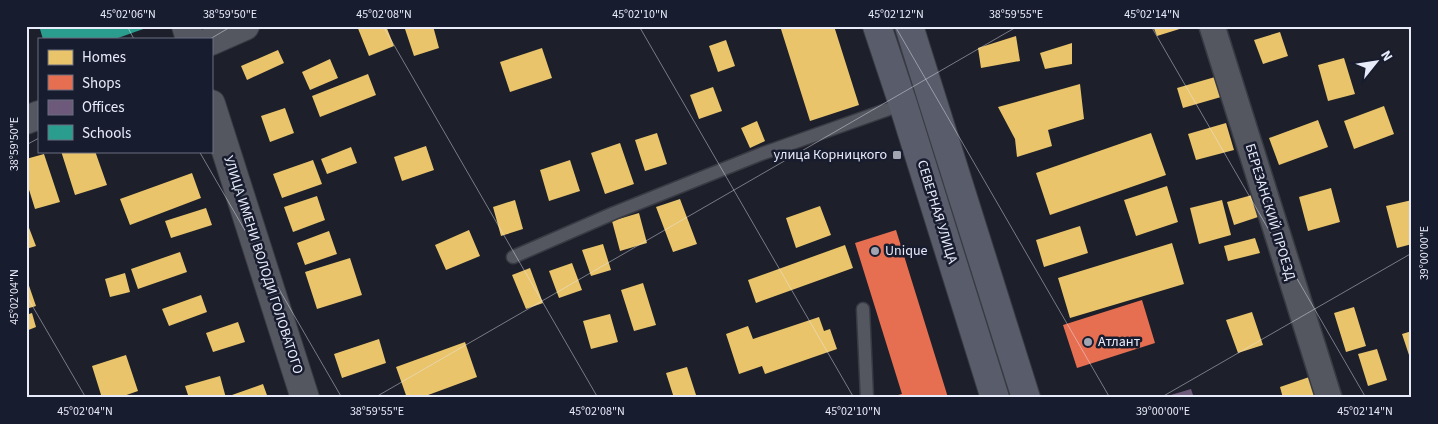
<svg xmlns="http://www.w3.org/2000/svg" width="1438" height="424" viewBox="0 0 1438 424" font-family="'Source Sans 3',sans-serif">
	<style>
		.homes { fill: #e9c46a }
		.shops { fill: #e76f51 }
		.offices { fill: #6d597a }
		.schools { fill: #2a9d8f }
		.lines { fill: none; stroke-linecap: round; stroke-linejoin: round }
		.service-casing { stroke: #393b44; stroke-width: 15 }
		.minor-casing { stroke: #393b44; stroke-width: 28 }
		.tertiary-casing { stroke: #393b44; stroke-width: 30 }
		.primary-casing { stroke: #393b44; stroke-width: 30 }
		.service { stroke: #555760; stroke-width: 12 }
		.minor { stroke: #555760; stroke-width: 25 }
		.tertiary { stroke: #555760; stroke-width: 28 }
		.primary { stroke: #595c6a; stroke-width: 28 }
		.ticks { fill: none; stroke: #e8ebf9; stroke-width: 1; stroke-opacity: 0.45 }
		.poi-dot { fill: #a1a4b1; stroke: #181c2f; stroke-width: 2 }
		.labels { text-anchor: middle; dominant-baseline: central; stroke-width: 5; stroke-linejoin: round; paint-order: stroke }
		.poi-label { font-size: 14px; fill: #e8ebf9; stroke: #181c2f; text-anchor: start }
		.street-label { font-size: 14px; fill: #e8ebf9; stroke: #181c2f }
		.neatline { fill: none; stroke: #e8ebf9; stroke-width: 2 }
		.ticks-label { font-size: 12px; text-anchor: middle; fill: #e8ebf9 }
	</style>
	<rect width="100%" height="100%" fill="#1d202a"/>
	<path class="homes" d="M357 26H386L394 46 369 56Z
		M404 26H433L439 48 414 56Z
		M780 26H834L859 105 810 121Z
		M1153 26H1186V27L1157 36Z
		M1280 32 1288 56 1263 64 1254 40Z
		M1016 36 1020 61 981 68 978 48Z
		M726 40 735 66 718 72 709 46Z
		M1072 43V64L1045 69 1040 53Z
		M542 48 552 78 510 92 500 62Z
		M278 50 284 63 247 80 241 66Z
		M1344 58 1355 94 1328 101 1318 65Z
		M330 59 338 78 310 90 302 72Z
		M368 74 376 95 320 117 312 96Z
		M1215 77 1221 97 1183 108 1177 88Z
		M1080 84 1084 119 1048 130 1052 146 1017 157 1015 139 998 107Z
		M713 87 722 111 699 119 690 95Z
		M1384 106 1394 134 1354 149 1344 121Z
		M285 108 294 133 270 142 261 116Z
		M1318 120 1328 147 1279 165 1269 138Z
		M757 121 765 141 750 148 741 128Z
		M1226 123 1234 150 1196 160 1188 134Z
		M657 133 667 164 645 171 635 140Z
		M1151 133 1166 175 1050 215 1036 173Z
		M620 143 634 184 605 194 591 153Z
		M426 146 434 170 402 181 394 157Z
		M351 147 357 163 327 174 321 159Z
		M61 151H95L107 185 75 195Z
		M44 154 60 202 35 209 26 180V159Z
		M313 160 322 184 282 198 273 174Z
		M570 160 580 191 549 201 540 170Z
		M192 173 201 198 130 225 120 199Z
		M1167 186 1178 222 1136 236 1124 200Z
		M1331 188 1340 222 1308 231 1299 197Z
		M1252 195 1258 217 1234 225 1227 202Z
		M317 196 325 220 293 232 284 207Z
		M680 199 697 244 673 252 656 207Z
		M515 200 523 229 501 236 493 207Z
		M1222 200 1231 235 1199 244 1190 208Z
		M1412 200V244L1397 248 1386 206Z
		M820 206 831 235 796 248 786 218Z
		M206 208 212 225 171 238 165 221Z
		M639 213 647 243 620 251 612 221Z
		M26 220 36 246 26 249Z
		M1080 226 1088 253 1044 267 1036 240Z
		M469 230 480 256 446 270 435 245Z
		M329 231 337 254 305 265 297 243Z
		M1255 238 1260 253 1228 261 1224 246Z
		M1172 243 1184 284 1070 318 1058 278Z
		M603 244 611 270 591 276 582 250Z
		M845 245 853 268 756 303 748 280Z
		M180 252 187 272 138 289 131 269Z
		M350 258 362 295 317 309 305 272Z
		M572 263 582 290 559 298 549 271Z
		M530 268 543 303 526 309 512 275Z
		M125 273 130 292 110 297 105 279Z
		M26 277 36 306 26 309Z
		M643 283 656 325 634 331 621 290Z
		M201 295 207 312 169 326 162 309Z
		M1354 307 1366 346 1346 352 1334 313Z
		M1252 312 1263 345 1238 353 1226 320Z
		M32 313 36 327 26 331V315Z
		M610 314 618 342 591 349 583 321Z
		M819 317 824 331 830 329 837 349 765 374 762 366 739 374 726 334 748 326 753 339Z
		M238 322 245 342 213 352 206 333Z
		M1412 331V361H1411L1402 334Z
		M379 339 386 363 342 378 334 354Z
		M465 342 477 377 420 398H407L396 367Z
		M1377 349 1387 380 1368 386 1358 354Z
		M126 355 138 391 118 398H102L92 366Z
		M687 367 697 398H674L666 373Z
		M1318 374 1326 398H1283L1280 387Z
		M220 376 226 398H189L185 386Z
		M263 384 268 398H233L232 395Z"/>
	<path class="shops" d="M896 230 946 391 948 398H899L898 395 902 394 855 243Z
		M1142 300 1155 343 1077 368 1063 325Z"/>
	<path class="offices" d="M1191 389 1194 398H1164V397Z"/>
	<path class="schools" d="M39 26H149V27L115 39H43Z"/>
	<g class="lines">
		<g class="service-casing">
			<path id="service" d="M513 257 614 213 761 154 903 104
				M863 309 867 398"/>
		</g>
		<g class="minor-casing">
			<path id="minor" d="M1212 26 1329 398"/>
		</g>
		<g class="tertiary-casing">
			<path id="tertiary" d="M186 26 190 39
				M211 41 245 26
				M211 104 305 398
				M26 120 39 115"/>
		</g>
		<g class="primary-casing">
			<path id="primary" d="M877 26 903 104 995 398
				M909 26 1026 398"/>
		</g>
		<use href="#service" class="service"/>
		<use href="#minor" class="minor"/>
		<use href="#tertiary" class="tertiary"/>
		<use href="#primary" class="primary"/>
	</g>
	<path class="ticks" d="M127 26 134 39M383 26 598 398M639 26 854 398M895 26 1110 398M1151 26 1366 398M1407 26 1412 34M210 39 232 26M26 145 39 138M199 151 342 398M26 295 86 398M374 398 1018 26M1160 398 1412 253"/>
	<g class="poi-dot">
		<rect x="892" y="150" width="10" height="10" rx="2.5"/>
		<circle cx="875" cy="251" r="5"/>
		<circle cx="1088" cy="342" r="5"/>
	</g>
	<g class="labels">
		<g class="poi-label">
			<text x="887" y="155" text-anchor="end">улица Корницкого</text>
			<text x="885" y="251">Unique</text>
			<text x="1098" y="342">Атлант</text>
		</g>
		<g class="street-label">
			<text transform="translate(937 212) rotate(73)">СЕВЕРНАЯ УЛИЦА</text>
			<text transform="translate(1270 212) rotate(73)">БЕРЕЗАНСКИЙ ПРОЕЗД</text>
			<text transform="translate(263 265) rotate(72)">УЛИЦА ИМЕНИ ВОЛОДИ ГОЛОВАТОГО</text>
		</g>
	</g>
	<rect width="1438" height="424" fill="none" stroke="#181c2f" stroke-width="55"/>
	<rect x="38" y="38" width="175" height="115" fill="#181c2f" stroke="#6b6f80"/>
	<rect x="48" y="50" width="25" height="15" fill="#e9c46a" stroke="#6b6f80"/>
	<text x="82" y="62" font-size="15" fill="#e8ebf9">Homes</text>
	<rect x="48" y="75" width="25" height="15" fill="#e76f51" stroke="#6b6f80"/>
	<text x="82" y="88" font-size="15" fill="#e8ebf9">Shops</text>
	<rect x="48" y="100" width="25" height="15" fill="#6d597a" stroke="#6b6f80"/>
	<text x="82" y="112" font-size="15" fill="#e8ebf9">Offices</text>
	<rect x="48" y="125" width="25" height="15" fill="#2a9d8f" stroke="#6b6f80"/>
	<text x="82" y="138" font-size="15" fill="#e8ebf9">Schools</text>
	<g transform="translate(1376 62) rotate(60)" stroke="#181c2f" stroke-width="4" paint-order="stroke">
	<path d="M0-4L9 19L0 12L-9 19Z" fill="#e8ebf9"/>
	<text y="-8" font-size="14" font-weight="bold" text-anchor="middle" fill="#e8ebf9">N</text>
	</g>
	<rect x="28" y="28" width="1382" height="368" class="neatline"/>
	<g class="ticks-label">
		<text x="128" y="18">45°02'06"N</text>
		<text x="230" y="18">38°59'50"E</text>
		<text x="384" y="18">45°02'08"N</text>
		<text x="640" y="18">45°02'10"N</text>
		<text x="896" y="18">45°02'12"N</text>
		<text x="1016" y="18">38°59'55"E</text>
		<text x="1152" y="18">45°02'14"N</text>
		<text transform="translate(14 144) rotate(-90)" y="4">38°59'50"E</text>
		<text transform="translate(1424 253) rotate(-90)" y="4">39°00'00"E</text>
		<text transform="translate(14 297) rotate(-90)" y="4">45°02'04"N</text>
		<text x="85" y="415">45°02'04"N</text>
		<text x="377" y="415">38°59'55"E</text>
		<text x="597" y="415">45°02'08"N</text>
		<text x="853" y="415">45°02'10"N</text>
		<text x="1163" y="415">39°00'00"E</text>
		<text x="1365" y="415">45°02'14"N</text>
	</g>
</svg>
